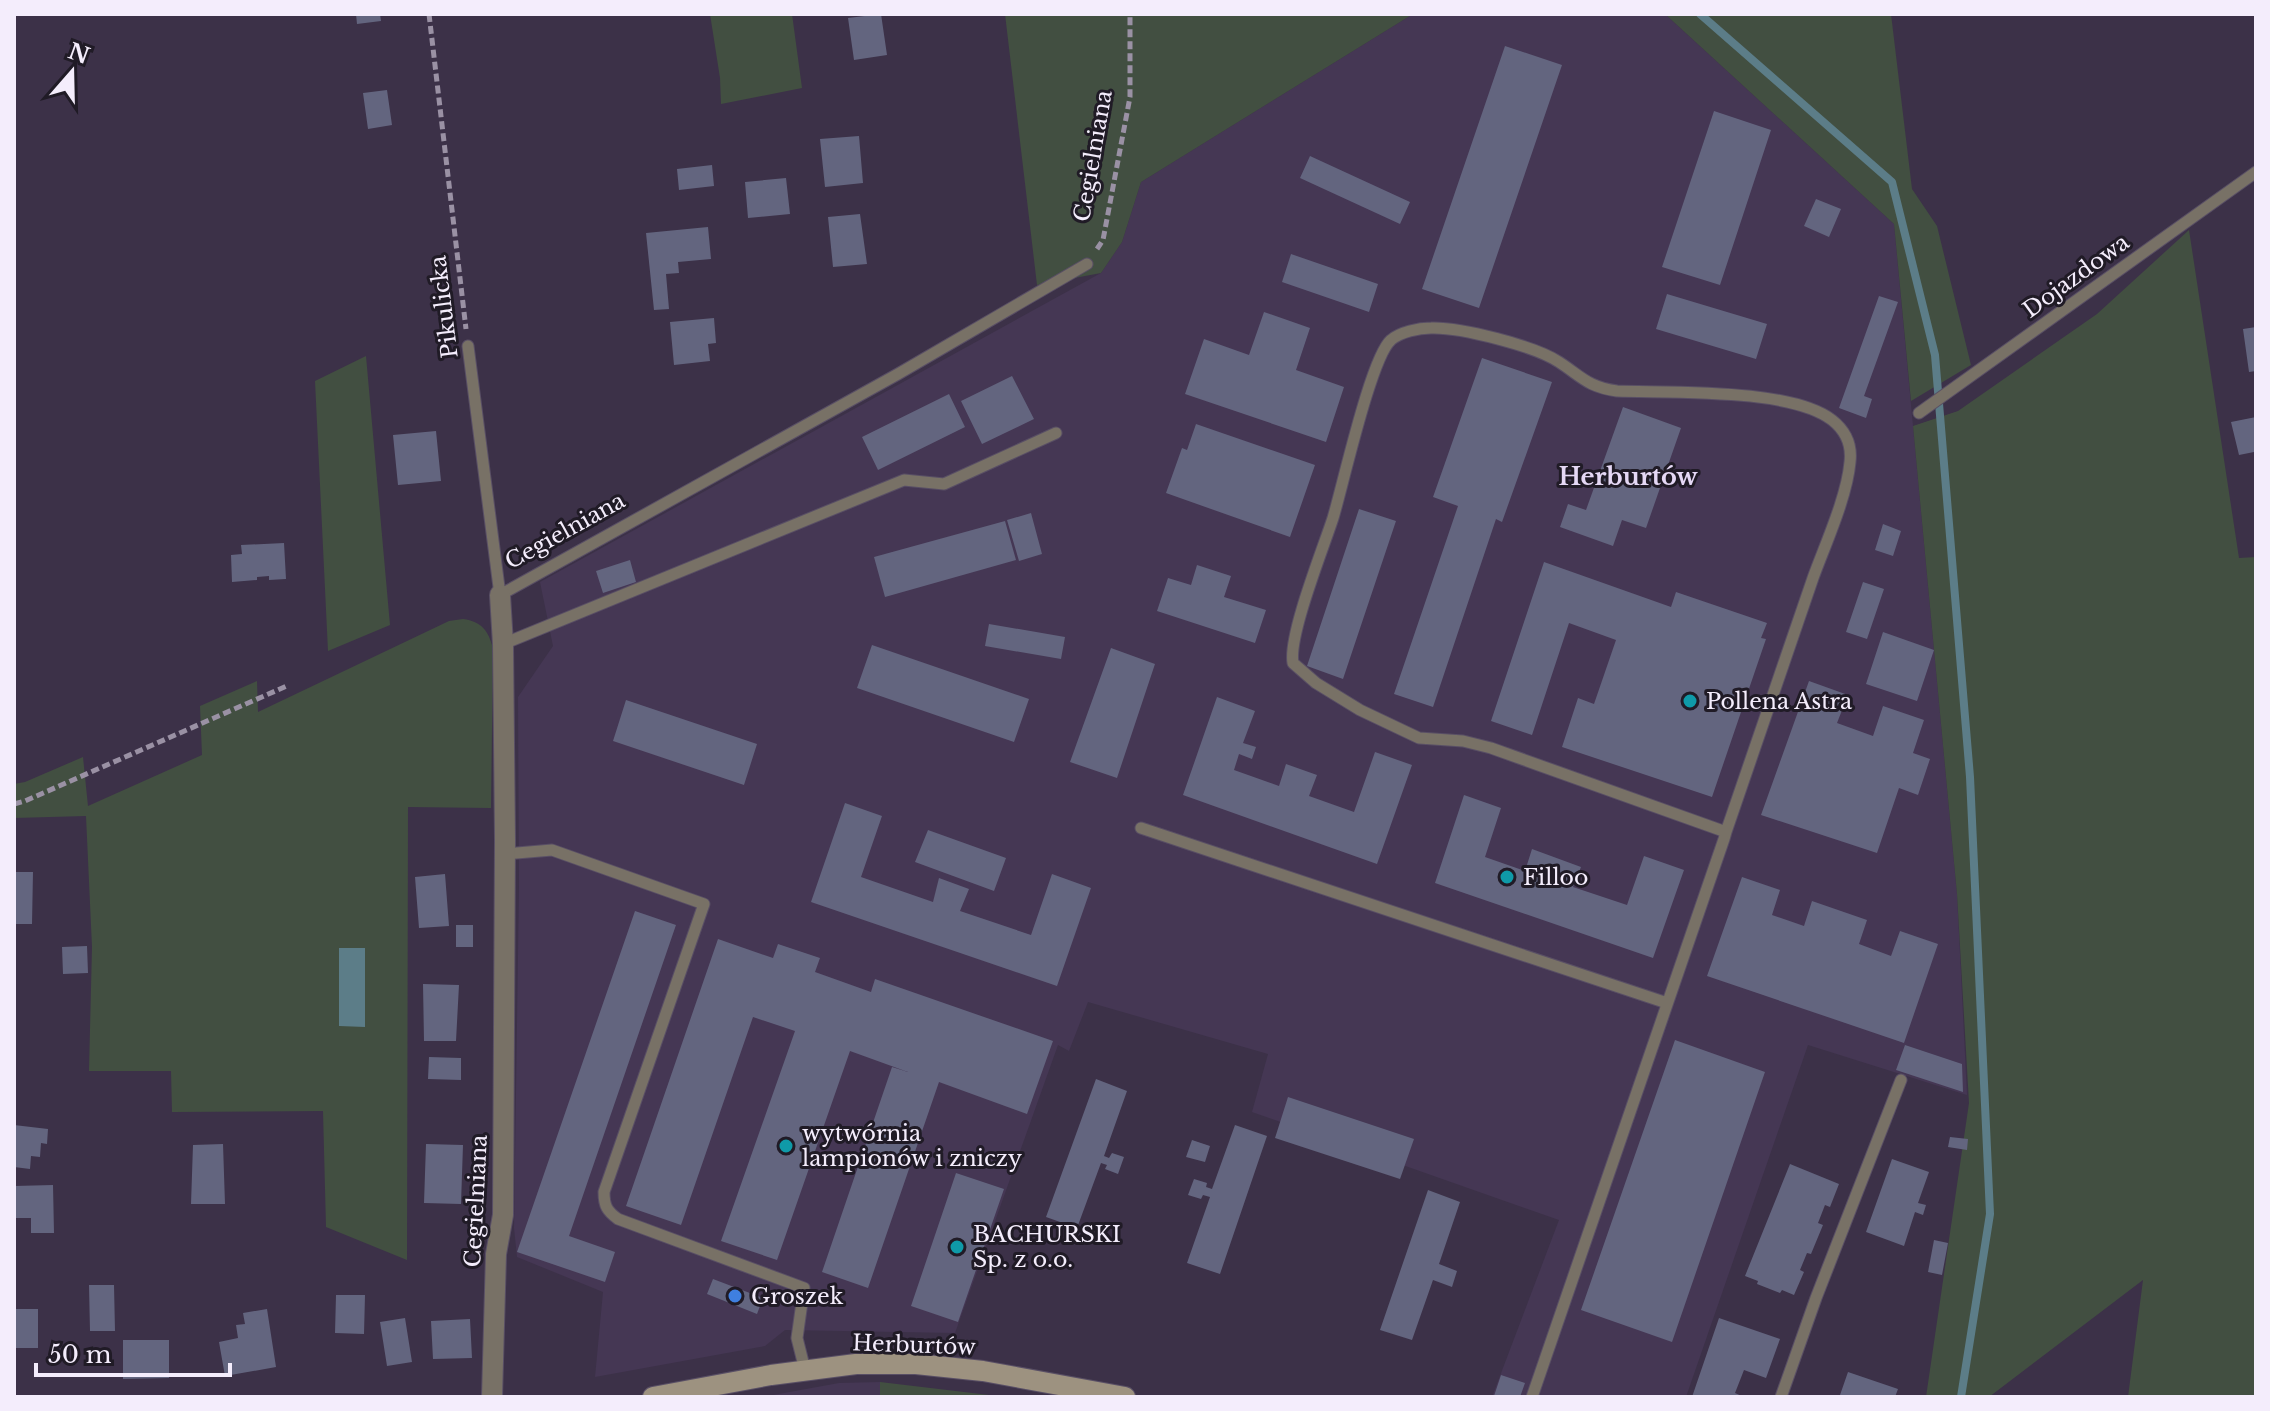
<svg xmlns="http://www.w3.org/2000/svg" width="2270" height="1411" viewBox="0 0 2270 1411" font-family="'Libre Baskerville',serif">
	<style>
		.built { fill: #453754 }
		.green { fill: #424f41 }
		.water { fill: #5c7d88 }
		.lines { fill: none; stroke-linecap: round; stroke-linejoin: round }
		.stream { stroke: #5c7d88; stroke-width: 8 }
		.building { fill: #63657f }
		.lane-casing { stroke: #594f65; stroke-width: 13 }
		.street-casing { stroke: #594f65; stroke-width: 22 }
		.secondary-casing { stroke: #594f65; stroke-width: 22 }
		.path { stroke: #9a91a4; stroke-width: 5; stroke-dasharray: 8 4; stroke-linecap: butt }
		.lane { stroke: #787166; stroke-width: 11 }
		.street { stroke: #787166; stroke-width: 20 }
		.secondary { stroke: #9d9280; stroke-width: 20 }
		.culture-dot { fill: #0f9aa8; stroke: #201b26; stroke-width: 3 }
		.shop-dot { fill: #3f7fe0; stroke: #201b26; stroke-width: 3 }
		.labels { text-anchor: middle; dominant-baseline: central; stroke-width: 6; stroke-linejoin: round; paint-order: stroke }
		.street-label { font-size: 22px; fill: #f4edfc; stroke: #201b26 }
		.poi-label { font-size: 22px; fill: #f4edfc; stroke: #201b26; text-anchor: start }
		.neighbourhood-label { font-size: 24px; font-weight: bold; fill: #e5d8f5; stroke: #201b26 }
	</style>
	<rect width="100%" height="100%" fill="#3c3148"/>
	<path class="built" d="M1413 14H1665L1894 224 1957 894 1967 1095 1808 1045 1686 1397H1492L1559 1220 1252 1112 1268 1054 1088 1002 1069 1051 1058 1045 955 1333 785 1330 765 1346 595 1377 603 1292 517 1257 514 1228 519 887 518 697 553 646 540 582 1101 273 1122 242 1141 182Z
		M880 1382V1397H762L839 1383Z"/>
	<path class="green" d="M710 14H792L802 88 721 104 720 78Z
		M1005 14H1413L1141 182 1122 242 1101 273 1037 285Z
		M1665 14H1891L1912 189 1937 226 1971 365 1911 401 1894 224Z
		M2189 230 2239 558 2256 557V1397H2128L2143 1280 1989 1397H1926L1969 1103 1957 894 1913 426 1958 411 2097 314Z
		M366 356 390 625 328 651 315 381Z
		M463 619C482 622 488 630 493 648L491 808 408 807 407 1260 326 1227 323 1111 172 1112 171 1071H89L92 947 86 816 14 818V784L25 782 83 757 88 806 202 755 200 706 257 681 258 712 449 621Z
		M880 1382 1006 1397H880Z"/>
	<path class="water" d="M339 948H365V1027L339 1026Z"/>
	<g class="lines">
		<path class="stream" d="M1700 14 1892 182 1935 355 1970 777 1990 1214 1961 1397"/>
	</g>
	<path class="building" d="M356 14H380L381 21 357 24Z
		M881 14 887 55 854 60 848 18Z
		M1505 46 1562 65 1479 308 1422 289Z
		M387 90 392 125 368 129 363 93Z
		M1714 111 1771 130 1720 285 1662 267Z
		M859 136 863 183 825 187 820 139Z
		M1310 156 1410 202 1400 224 1300 178Z
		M712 165 714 186 679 190 677 169Z
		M786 178 790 214 748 218 745 182Z
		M1816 199 1841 209 1829 237 1804 226Z
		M860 214 867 264 833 267 828 217Z
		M708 227 711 259 678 262 679 273 666 274 669 309 654 310 646 233Z
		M1291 254 1378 284 1369 312 1282 282Z
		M1667 294 1767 324 1756 359 1656 329Z
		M1879 296 1898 302 1864 396 1872 399 1866 418 1839 408Z
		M1264 312 1310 328 1296 370 1344 387 1326 442 1185 394 1204 339 1249 355Z
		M714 318 716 343 708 344 710 361 674 365 670 322Z
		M2256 327V371L2249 372 2243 329Z
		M1482 358 1552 382 1502 522 1496 519 1433 707 1394 694 1458 506 1433 497Z
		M1012 376 1034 419 982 444 961 401Z
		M949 394 965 427 878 470 862 437Z
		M1623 407 1681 428 1646 528 1622 520 1613 546 1560 527 1568 504 1586 510Z
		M2256 417 2254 452 2239 455 2231 422Z
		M1196 424 1315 465 1290 537 1166 493 1182 448 1187 450Z
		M436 431 441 481 398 485 393 435Z
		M1359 509 1396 521 1343 679 1307 666Z
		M1031 513 1042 554 1019 561 1007 520Z
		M1005 521 1016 560 885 597 874 557Z
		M1883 524 1901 531 1893 556 1875 550Z
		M284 543 286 579 269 580V576L257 577V580L232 582 231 555 242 554 241 545Z
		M630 560 636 582 603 593 596 571Z
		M1544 562 1671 607 1676 592 1767 623 1761 638 1766 639 1712 797 1562 747 1578 698 1594 704 1616 640 1569 623 1532 735 1491 721Z
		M1197 565 1231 576 1224 597 1266 610 1255 643 1157 611 1168 578 1191 585Z
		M1863 582 1884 589 1867 639 1846 632Z
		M989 624 1065 637 1061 659 985 646Z
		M1883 632 1934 650 1917 701 1866 684Z
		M872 645 1029 699 1014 742 857 688Z
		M1111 648 1155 664 1117 778 1070 762Z
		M1809 681 1848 695 1837 723 1873 736 1883 706 1924 720 1913 753 1930 759 1918 795 1899 788 1877 853 1761 815Z
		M1217 697 1255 711 1243 743 1256 747 1252 759 1239 754 1234 770 1279 786 1286 764 1317 775 1309 796 1354 812 1375 752 1412 765 1377 864 1183 795Z
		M626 700 757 744 744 785 613 741Z
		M1464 795 1501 808 1485 857 1525 871 1532 849 1581 867 1573 887 1627 905 1644 856 1684 870 1653 958 1435 883Z
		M845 803 882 816 861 877 933 902 939 878 969 889 960 911 1031 935 1052 874 1091 888 1057 986 811 902Z
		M928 830 1006 858 994 891 915 862Z
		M14 872H33L32 924H14Z
		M445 874 449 926 419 928 415 877Z
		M1742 877 1780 890 1772 915 1804 926 1812 901 1867 920 1859 944 1891 956 1900 931 1938 944 1904 1043 1707 976Z
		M635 911 676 925 569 1236 615 1252 605 1282 517 1252Z
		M456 925H473V947H456Z
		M718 939 773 958 778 944 820 958 815 972 871 992 875 979 1053 1041 1027 1114 939 1082 868 1288 822 1272 892 1067 908 1072 850 1051 777 1260 721 1241 795 1031 753 1017 681 1225 626 1206Z
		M87 946 88 973 63 974 62 947Z
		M423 984 459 985 456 1041H424Z
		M1675 1040 1765 1072 1672 1342 1581 1310Z
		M1905 1045 1962 1064 1963 1092 1896 1070Z
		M429 1057 461 1058V1080L428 1079Z
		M1096 1079 1127 1091 1104 1156 1109 1158 1112 1153 1124 1157 1118 1174 1105 1169 1107 1165 1101 1163 1077 1228 1046 1217Z
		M1288 1097 1414 1139 1400 1179 1275 1138Z
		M14 1125 48 1129 47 1144 41 1143 40 1157 31 1156 30 1169 14 1167Z
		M1235 1125 1267 1136 1220 1274 1187 1263 1210 1197 1203 1195 1201 1199 1188 1195 1194 1179 1207 1183 1206 1187 1212 1189Z
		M1950 1137 1968 1139 1967 1150 1948 1147Z
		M1192 1140 1210 1146 1205 1162 1186 1157Z
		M223 1144 225 1204H191L193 1145Z
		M426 1144 463 1145 461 1204 424 1203Z
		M1892 1159 1929 1172 1918 1203 1926 1205 1923 1215 1915 1212 1904 1246 1866 1232Z
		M1790 1164 1839 1184 1830 1207 1825 1205 1818 1223 1823 1225 1811 1254 1807 1253 1800 1270 1804 1272 1794 1295 1782 1290 1780 1293 1757 1284 1758 1281 1745 1276Z
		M956 1173 1004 1189 958 1322 911 1306Z
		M53 1185 54 1233H31V1218H14V1186Z
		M1428 1190 1460 1202 1439 1264 1457 1271 1452 1287 1433 1280 1412 1340 1380 1330Z
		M1934 1240 1948 1243 1942 1275 1928 1272Z
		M713 1279 763 1298 757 1314 707 1294Z
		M89 1285H114L115 1331H90Z
		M336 1295H365L364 1334 335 1333Z
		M14 1309H38V1348H14Z
		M267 1309 276 1367 225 1376 219 1342 238 1338 236 1325 245 1324 243 1313Z
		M405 1318 412 1362 387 1366 380 1322Z
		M1719 1318 1780 1339 1766 1378 1744 1370 1735 1393 1744 1397H1692Z
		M470 1319 472 1358 433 1359 431 1321Z
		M123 1340H169V1378L123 1379Z
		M1848 1372 1898 1389 1895 1397 1840 1395Z
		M1501 1375 1525 1383 1520 1397 1494 1396Z"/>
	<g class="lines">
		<g class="lane-casing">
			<path id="lane" d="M468 346 500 595 898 374 1087 264
				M1919 413 2256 172
				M503 644 904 480 944 484 1056 433
				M1141 828 1667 1003
				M505 854 552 850 704 904 604 1192C604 1206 607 1211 618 1219L804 1288 797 1338 805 1370
				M1532 1397 1724 839 1726 832C1755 747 1784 663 1813 578 1825 545 1847 497 1850 462 1852 445 1846 431 1832 420 1791 388 1670 393 1617 391 1588 387 1582 377 1559 362 1535 346 1460 327 1431 328 1419 328 1400 332 1391 340 1371 357 1343 485 1333 518 1323 549 1288 636 1293 663L1316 683 1360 710 1419 738 1463 741 1491 748 1726 832
				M1781 1397 1816 1298 1901 1080"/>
		</g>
		<g class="street-casing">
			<path id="street" d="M492 1397 496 1254 503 1215 505 840 503 644 500 595"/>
		</g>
		<g class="secondary-casing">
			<path id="secondary" d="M653 1397 771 1375 856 1364H916L983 1371 1125 1397"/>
		</g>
		<path class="path" d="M429 14 466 329
			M1097 249 1103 240 1130 97V14
			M14 804 25 801 289 685"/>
		<use href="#lane" class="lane"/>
		<use href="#street" class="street"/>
		<use href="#secondary" class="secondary"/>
	</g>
	<g class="culture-dot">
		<circle cx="1690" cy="701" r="8"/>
		<circle cx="1507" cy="877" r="8"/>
		<circle cx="786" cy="1146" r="8"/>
		<circle cx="957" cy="1247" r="8"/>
	</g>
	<circle class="shop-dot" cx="735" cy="1296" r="8"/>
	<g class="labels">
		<g class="street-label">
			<text transform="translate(1093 156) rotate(-80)">Cegielniana</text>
			<text transform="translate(2076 276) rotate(-36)">Dojazdowa</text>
			<text transform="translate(444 307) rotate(-97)">Pikulicka</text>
			<text transform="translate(565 531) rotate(-29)">Cegielniana</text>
			<text transform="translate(476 1201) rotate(-87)">Cegielniana</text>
			<text transform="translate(914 1345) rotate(2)">Herburtów</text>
		</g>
		<g class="poi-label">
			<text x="1706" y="701">Pollena Astra</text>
			<text x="1523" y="877">Filloo</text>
			<text x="802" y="1133">wytwórnia<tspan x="802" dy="25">lampionów i zniczy</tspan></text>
			<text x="973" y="1234">BACHURSKI<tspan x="973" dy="25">Sp. z o.o.</tspan></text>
			<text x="751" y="1296">Groszek</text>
		</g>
		<g class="neighbourhood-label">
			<text x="1628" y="476">Herburtów</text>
		</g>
	</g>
	<rect width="2270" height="1411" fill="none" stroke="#f4edfc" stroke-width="32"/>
	<g transform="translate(72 72) rotate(20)" stroke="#201b26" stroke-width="6" paint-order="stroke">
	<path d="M0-6L14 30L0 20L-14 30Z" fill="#f4edfc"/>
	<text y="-12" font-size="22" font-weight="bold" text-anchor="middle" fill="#f4edfc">N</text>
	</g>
	<path d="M36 1363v12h194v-12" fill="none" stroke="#f4edfc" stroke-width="4"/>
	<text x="48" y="1363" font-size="24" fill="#f4edfc" stroke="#201b26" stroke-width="6" paint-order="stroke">50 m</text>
</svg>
